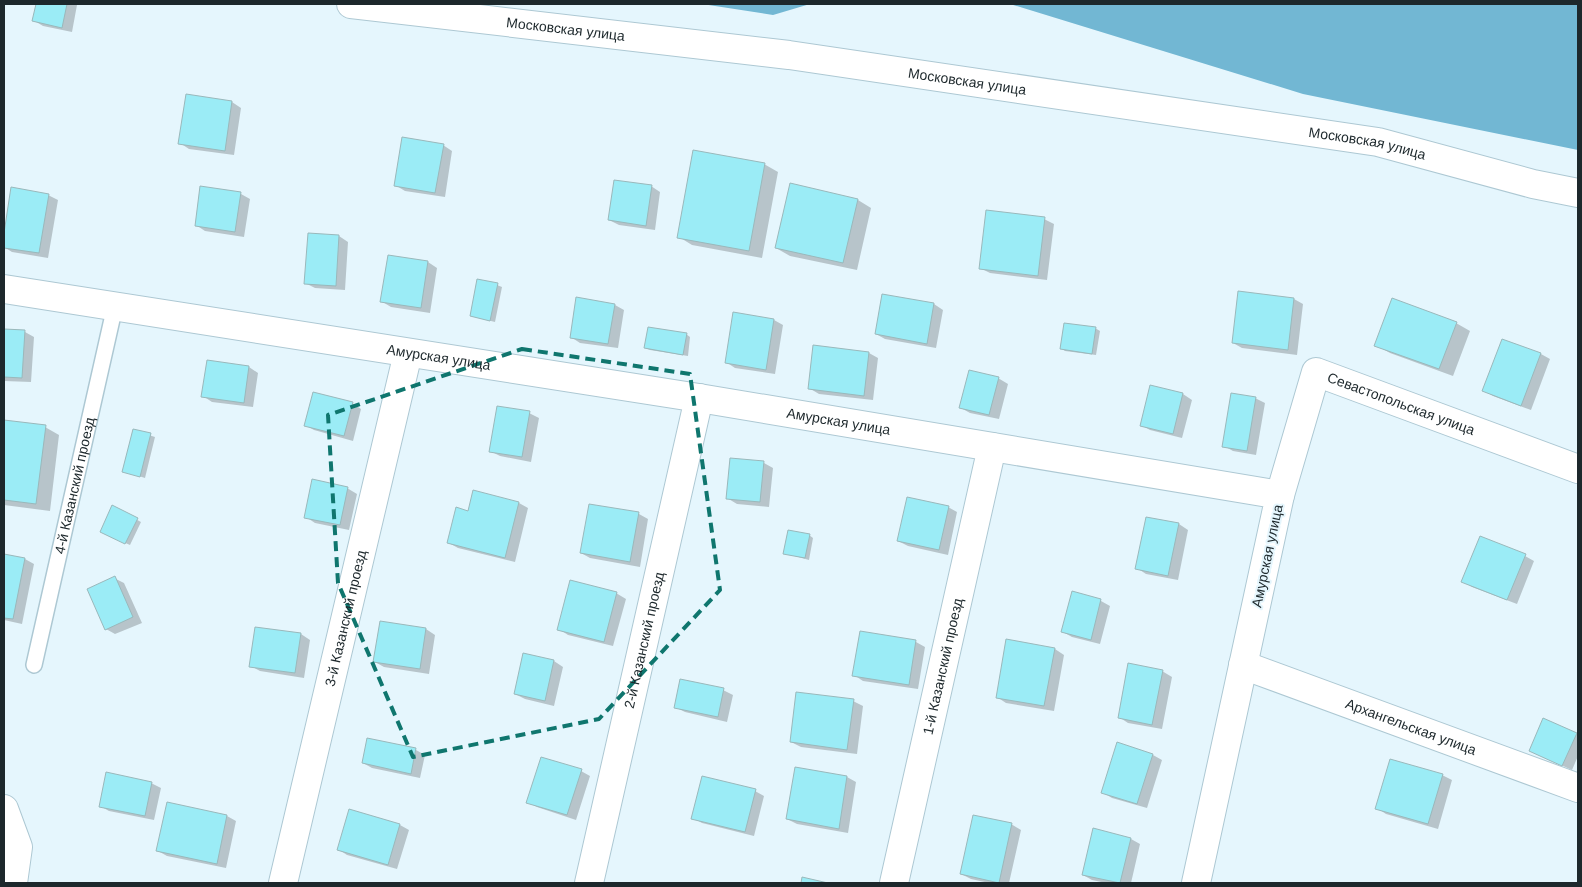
<svg xmlns="http://www.w3.org/2000/svg" width="1582" height="887" viewBox="0 0 1582 887" font-family="Arial,sans-serif">
	<style>
		.forest { fill: #72b7d3 }
		.shadow { fill: #0003 }
		.building { fill: #9becf6; stroke: #9ab8bb }
		.lines { fill: none; stroke-linecap: round; stroke-linejoin: round }
		.lane-casing { stroke: #adc8d3; stroke-width: 18 }
		.street-casing { stroke: #adc8d3; stroke-width: 30 }
		.lane { stroke: #fff; stroke-width: 15 }
		.street { stroke: #fff; stroke-width: 28 }
		.marked { fill: none; stroke: #0f766e; stroke-width: 4; stroke-dasharray: 10 6; stroke-linejoin: round }
		.labels { text-anchor: middle; dominant-baseline: central; stroke-width: 4; stroke-linejoin: round; paint-order: stroke }
		.street-label { font-size: 14px; fill: #1d282c; stroke: #e5f6fd }
	</style>
	<rect width="100%" height="100%" fill="#e5f6fd"/>
	<path class="forest" d="M702 4H810L773 15Z
		M1010 4H1578V150L1303 94Z"/>
	<path class="shadow" d="M37 4H75L77 5 72 32 43 26 33 20Z
		M187 96 232 102 241 108 234 155 189 149 180 143Z
		M443 145 452 151 445 197 405 191 395 185Z
		M764 164 778 172 762 258 692 245 679 237Z
		M651 186 660 192 655 230 619 225 609 220Z
		M12 189 48 195 58 200 48 258 12 252 4 247Z
		M241 194 250 199 244 237 205 231 196 225Z
		M858 200 871 208 857 270 790 256 776 248Z
		M1044 219 1054 224 1047 280 990 273 980 268Z
		M339 236 348 242 345 290 315 288 305 283Z
		M389 256 428 262 437 268 430 313 391 307 381 301Z
		M497 285 502 287 495 322 471 316Z
		M883 295 934 304 943 310 936 348 885 339 876 334Z
		M1294 299 1303 304 1297 355 1242 348 1233 343Z
		M615 305 624 310 618 348 580 343 571 337Z
		M774 320 783 325 775 374 735 368 726 362Z
		M1456 323 1470 331 1453 376 1390 353 1376 345Z
		M1095 328 1100 331 1096 355 1065 351 1061 348Z
		M4 330 25 332 34 337 31 382 4 381Z
		M686 334 690 337 688 356 650 350 645 348Z
		M815 346 869 353 878 358 873 400 819 394 809 388Z
		M1541 354 1550 359 1531 410 1493 396 1484 390Z
		M249 367 258 373 253 407 212 402 203 396Z
		M998 378 1008 384 999 419 970 413 961 408Z
		M1183 394 1192 400 1182 438 1150 430 1141 425Z
		M1255 398 1265 403 1256 455 1233 451 1224 446Z
		M352 403 361 409 353 441 314 430 305 425Z
		M529 413 539 418 531 462 500 456 490 451Z
		M4 422 45 427 59 435 50 511 4 505Z
		M133 430 155 437 145 478 123 471Z
		M764 463 773 468 769 507 737 504 727 498Z
		M347 488 357 494 349 530 315 523 306 517Z
		M519 503 528 508 515 562 458 548 449 543 469 512Z
		M113 507 141 522 130 545 105 534Z
		M948 507 957 512 948 555 908 546 898 541Z
		M639 514 648 519 640 567 590 558 581 553Z
		M1179 524 1188 530 1178 580 1146 574 1137 568Z
		M809 535 813 538 809 560 784 553Z
		M4 555 25 559 34 564 22 624 4 620Z
		M1525 556 1534 561 1517 604 1472 587 1463 581Z
		M114 578 124 583 142 623 115 634 106 629Z
		M616 593 626 599 613 646 568 635 559 629Z
		M1073 593 1101 601 1110 606 1100 644 1072 637 1063 632Z
		M381 622 426 629 435 635 429 674 384 667 375 662Z
		M861 633 916 642 925 647 918 689 863 681 854 675Z
		M301 634 310 640 304 678 260 671 251 666Z
		M1055 649 1064 655 1054 711 1006 703 997 697Z
		M554 661 563 667 554 706 525 699 515 694Z
		M1162 671 1172 677 1162 729 1128 723 1119 717Z
		M723 690 733 695 727 722 685 712 675 707Z
		M853 701 863 706 857 754 801 747 791 742Z
		M1544 720 1578 735V756L1572 770 1530 751Z
		M368 739 416 750 425 755 420 778 372 768 363 763Z
		M1153 755 1162 760 1147 808 1112 798 1102 792Z
		M796 769 847 777 856 782 848 833 797 824 787 819Z
		M581 771 590 776 576 820 537 807 528 802Z
		M1442 775 1452 780 1438 829 1386 814 1377 808Z
		M151 783 161 788 154 820 109 811 100 806Z
		M755 791 764 796 754 836 702 823 693 818Z
		M227 816 236 821 226 868 167 856 158 851Z
		M1011 824 1021 830 1009 883H989L971 879 961 874Z
		M400 825 409 830 397 869 347 855 338 849Z
		M1131 839 1140 844 1131 883H1106L1092 880 1083 875Z"/>
	<path class="building" d="M36 4H67L62 28 32 21Z
		M186 94 232 101 225 151 178 144Z
		M402 137 444 144 435 193 394 186Z
		M693 150 765 163 749 251 677 238Z
		M614 180 652 185 646 226 608 220Z
		M790 183 858 199 843 263 775 248Z
		M200 186 241 192 235 232 195 226Z
		M11 187 49 194 39 253 4 248V233Z
		M986 210 1045 217 1038 276 979 269Z
		M308 233 339 235 336 286 304 284Z
		M388 255 428 261 421 308 380 302Z
		M477 279 498 283 490 321 470 316Z
		M1238 291 1294 298 1288 350 1232 343Z
		M882 294 934 303 927 344 875 334Z
		M576 297 615 304 608 344 570 338Z
		M1392 298 1457 322 1439 369 1374 346Z
		M733 312 774 319 766 370 725 363Z
		M1064 323 1096 327 1092 354 1060 349Z
		M648 327 687 333 683 355 644 348Z
		M4 329 25 330 22 378 4 377Z
		M1502 339 1541 353 1521 406 1482 391Z
		M813 345 869 352 864 396 808 389Z
		M207 360 249 366 244 403 201 397Z
		M969 370 999 377 989 415 959 408Z
		M1150 385 1183 393 1173 434 1140 426Z
		M313 392 353 402 344 436 304 426Z
		M1231 393 1256 397 1247 451 1222 447Z
		M497 406 530 411 522 457 489 452Z
		M4 420 46 425 36 504 4 500Z
		M133 429 151 433 140 477 122 472Z
		M730 458 764 461 760 502 726 499Z
		M312 479 348 487 340 525 304 518Z
		M473 490 519 502 505 558 447 543 456 507 468 511Z
		M907 497 949 506 939 550 897 541Z
		M589 504 639 512 630 562 580 553Z
		M112 505 138 518 125 544 100 532Z
		M1146 517 1179 523 1168 576 1135 569Z
		M788 530 810 534 805 558 783 554Z
		M1480 536 1526 554 1507 600 1461 582Z
		M4 554 25 558 13 619 4 618Z
		M115 576 133 617 105 630 87 589Z
		M570 580 617 592 604 642 557 630Z
		M1072 591 1101 599 1091 640 1061 632Z
		M380 621 426 628 420 669 373 662Z
		M255 627 301 633 295 673 249 667Z
		M860 631 916 640 909 685 852 676Z
		M1006 639 1055 648 1044 706 996 698Z
		M523 653 554 660 545 701 514 694Z
		M1128 663 1163 670 1152 725 1118 718Z
		M680 679 724 688 718 717 674 708Z
		M796 692 854 699 847 750 790 742Z
		M1543 718 1577 733 1562 766 1529 751Z
		M367 738 416 748 411 774 362 763Z
		M1117 742 1153 754 1137 804 1101 793Z
		M541 757 582 769 567 815 526 803Z
		M1390 759 1443 774 1428 824 1375 809Z
		M795 767 847 776 839 829 786 819Z
		M106 772 152 782 145 816 99 807Z
		M702 776 756 789 745 832 691 819Z
		M167 802 227 815 217 864 156 851Z
		M349 809 400 824 388 865 337 850Z
		M973 815 1012 823 999 883 960 874Z
		M1093 828 1131 838 1120 883 1082 875Z
		M802 877 828 883H801Z"/>
	<g class="lines">
		<g class="lane-casing">
			<g id="lane">
				<path id="s1" d="M34 665 115 306"/>
			</g>
		</g>
		<g class="street-casing">
			<g id="street">
				<path id="s2" d="M351 4 789 55 1378 142 1533 184 1578 193"/>
				<path id="s3" d="M4 289 699 398 1280 495 1196 883"/>
				<path id="s4" d="M1280 495 1316 372 1578 469"/>
				<path id="s5" d="M1243 665 1578 788"/>
				<path d="M4 809 18 847 13 883"/>
				<path id="s6" d="M283 883 408 353"/>
				<path id="s7" d="M589 883 699 398"/>
				<path id="s8" d="M894 883 992 447"/>
			</g>
		</g>
		<use href="#lane" class="lane"/>
		<use href="#street" class="street"/>
	</g>
	<path class="marked" d="M522 349 690 374 720 590 599 719 413 757 338 583 328 415Z"/>
	<g class="labels">
		<g class="street-label">
			<text stroke="none"><textPath href="#s2" startOffset="216">Московская улица</textPath></text>
			<text stroke="none"><textPath href="#s2" startOffset="621">Московская улица</textPath></text>
			<text stroke="none"><textPath href="#s2" startOffset="1026">Московская улица</textPath></text>
			<text stroke="none"><textPath href="#s3" startOffset="440">Амурская улица</textPath></text>
			<text stroke="none"><textPath href="#s4" startOffset="219">Севастопольская улица</textPath></text>
			<text stroke="none"><textPath href="#s3" startOffset="845">Амурская улица</textPath></text>
			<text stroke="none"><textPath href="#s1" startOffset="184">4-й Казанский проезд</textPath></text>
			<text transform="translate(1267 556) rotate(-78)">Амурская улица</text>
			<text stroke="none"><textPath href="#s6" startOffset="272">3-й Казанский проезд</textPath></text>
			<text stroke="none"><textPath href="#s7" startOffset="249">2-й Казанский проезд</textPath></text>
			<text stroke="none"><textPath href="#s8" startOffset="222">1-й Казанский проезд</textPath></text>
			<text stroke="none"><textPath href="#s5" startOffset="179">Архангельская улица</textPath></text>
		</g>
	</g>
	<rect width="1582" height="887" fill="none" stroke="#1d282c" stroke-width="10"/>
</svg>
